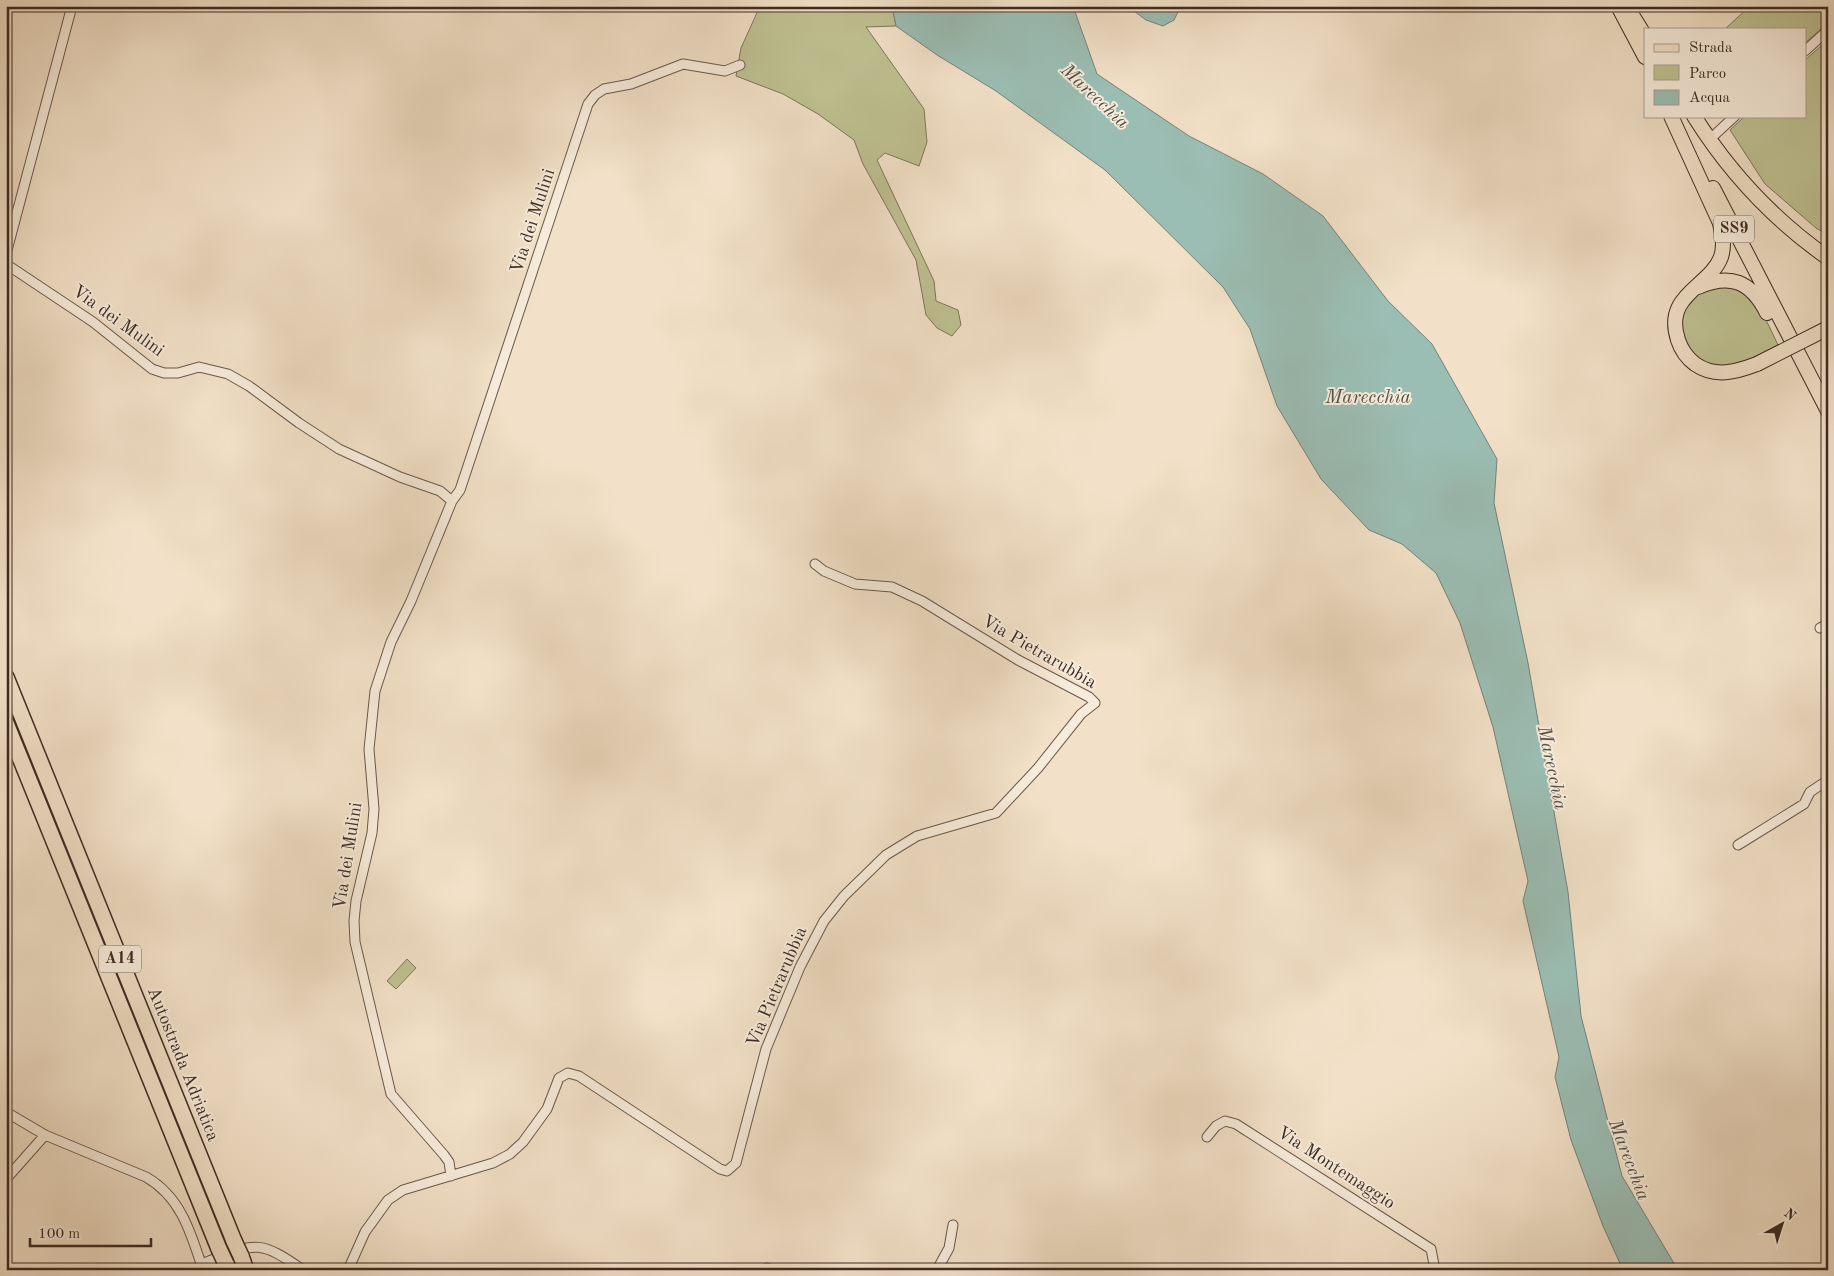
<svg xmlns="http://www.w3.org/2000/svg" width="1834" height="1276" viewBox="0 0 1834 1276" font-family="'Old Standard TT',serif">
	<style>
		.green { fill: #bfc192; stroke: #7e765a }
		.water { fill: #9bbeb4; stroke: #75837a }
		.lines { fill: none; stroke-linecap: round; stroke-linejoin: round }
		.street-casing { stroke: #6a584c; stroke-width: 11 }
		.primary-casing { stroke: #3c2b22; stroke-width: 16 }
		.highway-casing { stroke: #3c2b22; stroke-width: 18 }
		.street { stroke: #f7ecdb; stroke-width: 9 }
		.primary { stroke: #f2e1c8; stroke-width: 14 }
		.highway { stroke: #f2e1c8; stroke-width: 15 }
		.primary-bridge-casing { stroke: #3c2b22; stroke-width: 16; stroke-linecap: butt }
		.highway-bridge-casing { stroke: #3c2b22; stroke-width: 18; stroke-linecap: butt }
		.primary-bridge { stroke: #f2e1c8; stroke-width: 14 }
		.highway-bridge { stroke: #f2e1c8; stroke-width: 15 }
		.labels { text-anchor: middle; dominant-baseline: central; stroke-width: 4; stroke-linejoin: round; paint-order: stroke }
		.shield { fill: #f7ecdb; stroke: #74655a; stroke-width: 1 }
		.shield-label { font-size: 16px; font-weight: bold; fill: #3c2b22 }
		.street-label { font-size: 18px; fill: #3c2b22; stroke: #f7ecdb }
		.water-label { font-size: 19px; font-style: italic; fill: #545046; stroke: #f7ecdb }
	</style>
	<rect width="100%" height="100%" fill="#f2e1c8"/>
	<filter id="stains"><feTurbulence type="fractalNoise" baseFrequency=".004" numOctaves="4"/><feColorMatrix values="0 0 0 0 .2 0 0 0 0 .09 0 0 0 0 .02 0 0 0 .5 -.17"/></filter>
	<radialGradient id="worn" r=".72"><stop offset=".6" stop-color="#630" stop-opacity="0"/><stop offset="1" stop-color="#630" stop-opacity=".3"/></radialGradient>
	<path class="green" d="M760 6H892L896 26 866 27 924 109 927 142 919 166 885 153 877 160 934 281 936 301 958 310 961 325 952 336 937 328 926 315 916 260 863 164 854 140 818 114 783 94 736 76 741 48Z
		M1750 6H1819L1828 14V23L1805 43V29H1725Z
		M1828 40V235L1816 228 1765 184 1730 130 1745 116H1805V60Z
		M1714 285 1741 288 1756 299 1778 345C1762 353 1744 366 1725 366 1675 366 1664 304 1714 285Z
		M407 959 416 968 396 989 387 981Z"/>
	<path class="water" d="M892 6H1073L1097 74 1189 136 1263 174 1323 216 1388 301 1432 344 1497 459 1494 503 1528 663 1568 892 1581 1016 1622 1176 1678 1270H1623L1603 1226 1571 1140 1555 1077 1559 1057 1523 901 1528 881 1493 727 1460 623 1436 573 1402 544 1369 530 1321 479 1277 406 1250 329 1223 287 1105 170 996 91 937 55 896 26Z
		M1127 6H1181L1174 20 1163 26 1146 20Z"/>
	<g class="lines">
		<g class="street-casing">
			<path id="street" d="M1805 51 1828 30
				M1709 140 1735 116
				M6 254 72 6
				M6 264 93 322 152 369 164 373H178L199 367 228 374 249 386 299 423 339 449 400 477 440 491 452 501
				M1820 628 1828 624
				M1738 845 1804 804 1810 792 1828 780
				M6 1112 45 1135 146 1177C181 1197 191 1233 203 1270
				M1207 1137 1216 1126 1225 1121 1236 1124 1431 1249 1435 1270
				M451 1176 449 1162 444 1155 391 1094 355 942 354 921 356 901 372 833 374 809 369 749 375 691 391 642 411 601 452 501 460 490 588 104 595 95 604 89 631 84 683 64 725 71 740 65
				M6 1179 45 1135
				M201 1264C253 1245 255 1236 303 1270
				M767 1268 772 1270
				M348 1270 365 1232 388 1200 403 1190 493 1163 510 1154 523 1142 547 1109 559 1078 568 1073 579 1076 720 1169 727 1171 736 1163 766 1049 800 967 824 921 844 896 886 855 917 836 996 813 1038 768 1081 714 1095 703 1089 697 1018 660 922 601 892 587 855 584 824 571 815 564
				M937 1270 949 1248 953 1225"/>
		</g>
		<g class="primary-casing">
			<path id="primary" d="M1618 6 1645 57
				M1632 15 1645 36
				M1671 116 1720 223C1722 234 1725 245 1721 257 1710 287 1663 294 1678 340 1681 349 1687 358 1695 364 1715 378 1736 372 1757 364
				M1694 116C1729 172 1774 220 1828 258
				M1713 188 1828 411
				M1698 287C1730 273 1751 281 1767 313"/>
		</g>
		<g class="highway-casing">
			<path id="highway" d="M6 677 234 1241
				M6 723 219 1249
				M241 1256 246 1270"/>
		</g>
		<use href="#street" class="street"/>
		<use href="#primary" class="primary"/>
		<use href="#highway" class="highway"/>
		<g class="primary-bridge-casing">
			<path id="primary-bridge" d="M1757 364 1828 328"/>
		</g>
		<g class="highway-bridge-casing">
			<path id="highway-bridge" d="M234 1241 241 1256
				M219 1249 226 1264"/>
		</g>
		<use href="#primary-bridge" class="primary-bridge"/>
		<use href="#highway-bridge" class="highway-bridge"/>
	</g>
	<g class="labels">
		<g class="shield">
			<rect x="1714" y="215.5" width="40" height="27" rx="4"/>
			<rect x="99" y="945.5" width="42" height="27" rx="4"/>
		</g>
		<g class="shield-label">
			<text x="1734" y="229">SS9</text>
			<text x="120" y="959">A14</text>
		</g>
		<g class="street-label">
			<text transform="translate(533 221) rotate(-72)">Via dei Mulini</text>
			<text transform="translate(118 321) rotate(36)">Via dei Mulini</text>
			<text transform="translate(1039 652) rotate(30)">Via Pietrarubbia</text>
			<text transform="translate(348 856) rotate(-81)">Via dei Mulini</text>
			<text transform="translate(777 987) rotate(-67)">Via Pietrarubbia</text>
			<text transform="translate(183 1064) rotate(68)">Autostrada Adriatica</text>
			<text transform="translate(1336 1168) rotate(33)">Via Montemaggio</text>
		</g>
		<g class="water-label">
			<text transform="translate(1094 97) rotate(43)">Marecchia</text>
			<text x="1368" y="398">Marecchia</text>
			<text transform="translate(1551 768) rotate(78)">Marecchia</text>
			<text transform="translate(1628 1160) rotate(69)">Marecchia</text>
		</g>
	</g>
	<rect width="1834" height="1276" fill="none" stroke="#f2e1c8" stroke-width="25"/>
	<rect x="8" y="8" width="1819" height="1261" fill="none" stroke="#3c2b22" stroke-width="2.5"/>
	<rect x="12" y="12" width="1809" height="1251" fill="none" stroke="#3c2b22"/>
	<rect x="1644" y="28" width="162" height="90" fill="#f7ecdb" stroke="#ac9f91"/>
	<rect x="1654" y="44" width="25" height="8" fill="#f2e1c8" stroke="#ac9f91"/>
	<text x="1689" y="52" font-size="15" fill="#3c2b22">Strada</text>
	<rect x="1654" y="65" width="25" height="15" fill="#bfc192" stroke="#ac9f91"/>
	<text x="1689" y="78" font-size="15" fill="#3c2b22">Parco</text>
	<rect x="1654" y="90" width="25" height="15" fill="#9bbeb4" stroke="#ac9f91"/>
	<text x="1689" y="102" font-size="15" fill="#3c2b22">Acqua</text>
	<g transform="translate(1782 1224) rotate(39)" stroke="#f7ecdb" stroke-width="4" paint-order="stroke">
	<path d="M0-4L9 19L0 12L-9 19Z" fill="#3c2b22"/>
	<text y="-8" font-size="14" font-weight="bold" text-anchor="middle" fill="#3c2b22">N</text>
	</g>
	<path d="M30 1238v8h121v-8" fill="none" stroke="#3c2b22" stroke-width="2.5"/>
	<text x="38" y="1238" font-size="15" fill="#3c2b22" stroke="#f7ecdb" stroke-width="4" paint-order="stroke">100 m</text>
	<rect width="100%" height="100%" filter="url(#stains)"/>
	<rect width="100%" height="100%" fill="url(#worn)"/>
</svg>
